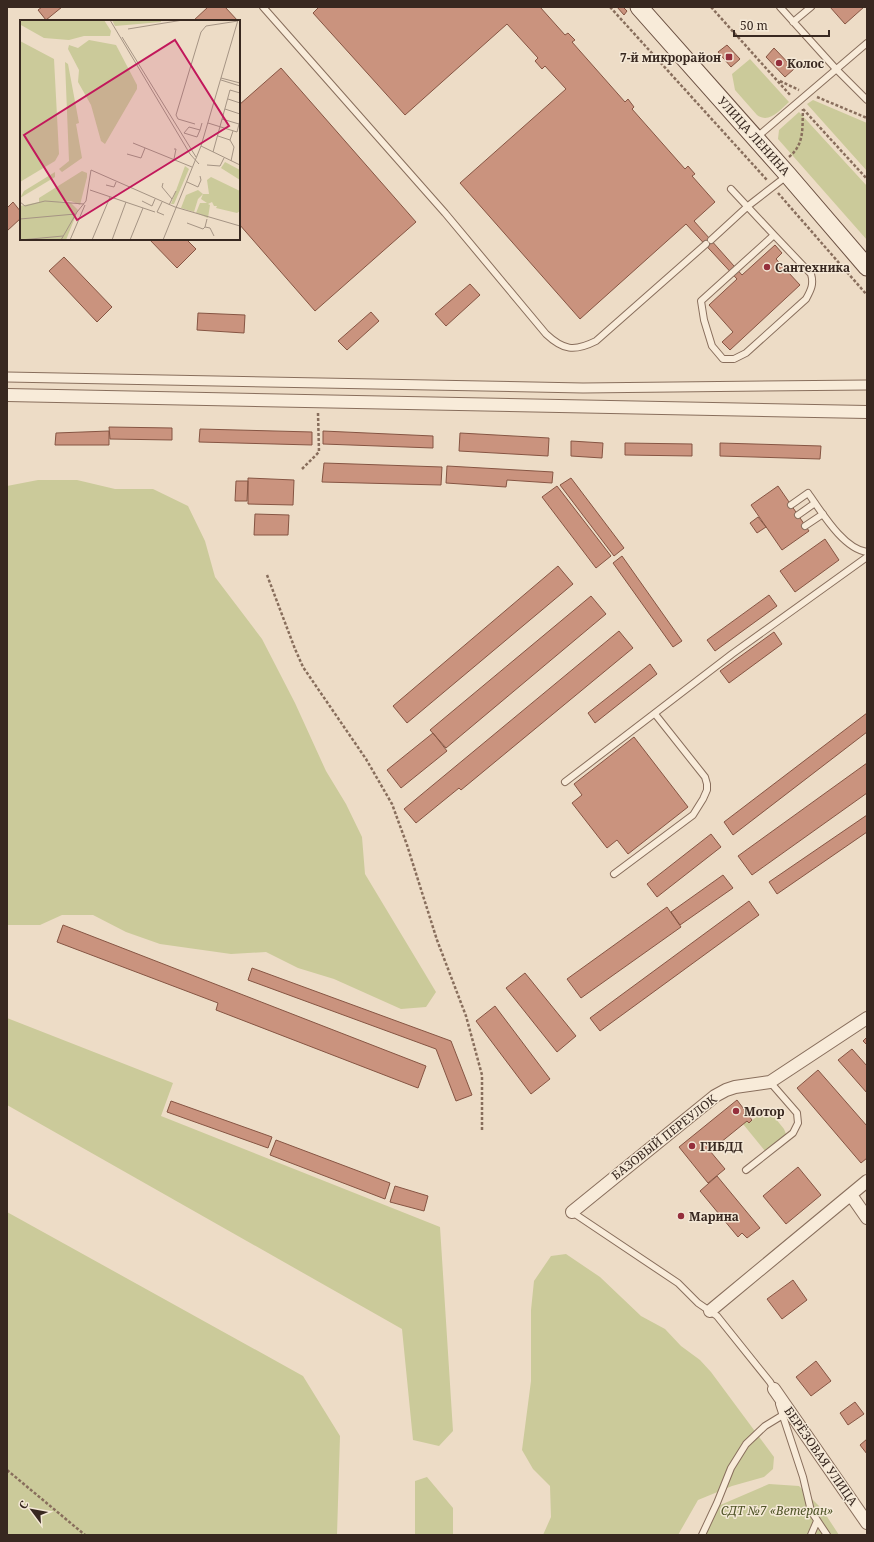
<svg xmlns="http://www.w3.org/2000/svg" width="874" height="1542" viewBox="0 0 874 1542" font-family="'Noto Serif',serif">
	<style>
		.green { fill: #cbca9a }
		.building { fill: #ca937e; stroke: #865543 }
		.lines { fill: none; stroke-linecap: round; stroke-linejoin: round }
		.service-casing { stroke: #886e5c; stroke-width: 8 }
		.pedestrian-casing { stroke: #886e5c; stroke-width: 11 }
		.minor-casing { stroke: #886e5c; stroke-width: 14 }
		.secondary-casing { stroke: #6a4f40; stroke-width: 19 }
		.path { stroke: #886e5c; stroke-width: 2.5; stroke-dasharray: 3 2; stroke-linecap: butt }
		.service { stroke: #f8ebd9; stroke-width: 6 }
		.pedestrian { stroke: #f8ebd9; stroke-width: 9 }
		.minor { stroke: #f8ebd9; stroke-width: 12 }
		.secondary { stroke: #f8ebd9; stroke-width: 17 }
		.poi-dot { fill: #952f3c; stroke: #f4e8d6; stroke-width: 1.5 }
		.labels { text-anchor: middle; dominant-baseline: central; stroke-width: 3; stroke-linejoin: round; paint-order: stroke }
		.poi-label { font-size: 12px; font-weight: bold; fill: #382820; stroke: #f4e8d6; text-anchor: start }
		.street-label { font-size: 12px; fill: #382820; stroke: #f4e8d6 }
		.park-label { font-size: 12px; font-style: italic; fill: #4f5427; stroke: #f4e8d6 }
		.inset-road { fill: none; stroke: #a59484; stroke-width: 1 }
		.view { fill: #c2185b; fill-opacity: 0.15; stroke: #c2185b; stroke-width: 2 }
		.inset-edge { fill: none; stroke: #382820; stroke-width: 2 }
	</style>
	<rect width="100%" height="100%" fill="#eddcc6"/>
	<path class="green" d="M750 59 789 102C780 110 769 124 757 115L735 90 732 74Z
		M813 100 867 123V171L807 104Z
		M799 112 867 186V240L778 139 779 130Z
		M38 480H77L115 489H153L188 506 205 541 215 577 262 639 295 703 326 771 346 804 362 837 365 874 436 992 426 1007 401 1009 334 979 298 968 266 952 231 954 160 944 126 932 93 915H62L40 925H7V486Z
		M7 1018 173 1083 161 1116 440 1227 453 1431 439 1446 413 1440 402 1329 7 1105Z
		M767 1108 784 1129 786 1134 783 1137 765 1151 743 1124 747 1121 749 1123Z
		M7 1212 303 1376 340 1436 337 1535H7Z
		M566 1254 600 1277 641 1316 665 1329 681 1346 700 1360 711 1372 774 1457 773 1469 764 1477 732 1486 698 1500 678 1535H543L551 1517 550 1486 533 1469 522 1450 531 1381V1310L534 1281 551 1256Z
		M427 1477 453 1508V1535H415V1481Z
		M769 1484 799 1486 822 1509 839 1535H700L718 1506Z"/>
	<path class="building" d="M42 7H62L46 20 38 10Z
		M208 7H225L238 21H193Z
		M319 7H540L565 35 568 33 575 40 572 42 625 102 628 99 634 107 632 109 685 169 688 166 695 174 692 176 715 202 694 221 742 275 775 245 782 253 776 259 800 285 730 350 722 342 733 332 709 305 737 279 686 224 580 319 460 183 566 89 545 66 542 69 535 61 538 58 507 24 405 115 313 13Z
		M617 7H623L627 11 624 15Z
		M830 7H864L845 24Z
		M727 45 740 59 731 67 718 52Z
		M774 48 794 69 785 77 766 57Z
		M281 68 416 222 315 311 239 224V105Z
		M13 202 21 212V218L7 231V208Z
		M149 239H186L196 249 177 268Z
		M64 257 112 307 97 322 49 271Z
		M470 284 480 295 446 326 435 314Z
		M371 312 379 321 347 350 338 341Z
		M198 313 245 315 244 333 197 330Z
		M109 427 172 428V440L110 439Z
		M200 429 312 432V445L199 442Z
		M109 431V445H55L56 433Z
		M323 431 433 436V448L323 444Z
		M460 433 549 438 548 456 459 451Z
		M571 441 603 443 602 458 571 456Z
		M625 443 692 444V456L625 455Z
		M720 443 821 446 820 459 720 456Z
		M324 463 442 467 441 485 322 482Z
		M447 466 553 472 552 483 507 480 506 487 446 483Z
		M248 478 294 480 293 505 248 504Z
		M571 478 624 548 614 556 560 485Z
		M236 481H248L247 501H235Z
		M557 486 611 556 596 568 542 497Z
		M778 486 809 531 782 550 751 505Z
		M255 514 289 515 288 535H254Z
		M758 517 766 527 757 533 750 523Z
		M825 539 839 560 795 592 780 571Z
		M622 556 682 641 673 647 613 563Z
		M558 566 573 584 407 723 393 706Z
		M769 595 777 606 715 651 707 640Z
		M591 596 606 614 446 748 430 730Z
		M619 631 633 648 461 790 459 788 416 823 404 809Z
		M774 632 782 644 729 683 720 671Z
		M650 664 657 674 595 723 588 713Z
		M867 713V732L733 835 724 822Z
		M433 733 447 751 401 788 387 770Z
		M634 737 688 807 628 854 617 840 607 848 572 803 582 795 574 784Z
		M867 763V793L752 875 738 856Z
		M867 815V832L777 894 769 882Z
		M711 834 721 847 657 897 647 884Z
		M723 875 733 888 680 925 671 912Z
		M749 901 759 915 600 1031 590 1018Z
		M667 907 681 927 581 998 567 979Z
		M63 925 426 1066 418 1088 216 1010 218 1003 57 942Z
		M252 968 451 1041 472 1095 456 1101 436 1049 248 980Z
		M525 973 576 1036 557 1052 506 988Z
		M495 1006 550 1079 531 1094 476 1021Z
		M867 1037V1045L863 1041Z
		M852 1049 867 1066V1093L838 1060Z
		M818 1070 867 1126V1158L861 1163 797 1088Z
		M737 1100 752 1120 749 1123 747 1121 710 1151 725 1169 708 1183 679 1147Z
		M171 1101 272 1137 268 1148 167 1112Z
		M276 1140 390 1183 385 1199 270 1155Z
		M798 1167 821 1195 786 1224 763 1196Z
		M717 1176 760 1228 747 1238 742 1233 738 1237 700 1191Z
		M395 1186 428 1196 424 1211 390 1202Z
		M793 1280 807 1300 782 1319 767 1299Z
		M816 1361 831 1381 811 1396 796 1377Z
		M855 1402 864 1414 848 1425 840 1413Z
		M867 1439V1454L860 1445Z"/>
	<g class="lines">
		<g class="service-casing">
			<path id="service" d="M263 7 445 213 546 334C563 350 574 352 596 341L706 244
				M780 7 836 69 867 100
				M793 22 811 7
				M757 137 867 43
				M731 189 774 235 701 301 704 320 712 346 723 359H734L746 353 806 299C811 290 814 284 811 274L774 235
				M711 240 748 206 788 175
				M791 505 808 493C821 511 843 549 867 552
				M798 515 815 503
				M805 526 823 514
				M565 782 732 654 867 557
				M614 874 693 815 703 799 707 790V784L705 777 655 714
				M746 1170 793 1133 798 1123 797 1113 770 1082
				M572 1212 678 1283 698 1303 717 1316 770 1382 775 1391
				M779 1404 803 1477 811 1511 827 1535
				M702 1535 717 1503 731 1468 746 1444 765 1426 783 1415
				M811 1535 817 1521"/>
		</g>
		<g class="pedestrian-casing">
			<path id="pedestrian" d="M7 377 583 388 867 385"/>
		</g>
		<g class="minor-casing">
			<path id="minor" d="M7 395 867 412
				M851 1195 867 1218
				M572 1212 715 1096 726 1090 735 1087 770 1082 867 1018
				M710 1311 867 1181
				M774 1389 867 1523"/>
		</g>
		<g class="secondary-casing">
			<path id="secondary" d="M639 7 788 175 867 267"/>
		</g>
		<path class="path" d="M610 7 767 180
			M711 7 791 96
			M780 81 799 90
			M817 97 867 118
			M803 109 867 179
			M789 157C805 144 802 127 803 109
			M778 193 867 295
			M302 469 319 452 318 413
			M267 575 295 649 303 667 366 759 392 804 407 845 437 940 466 1016 482 1075V1132
			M7 1470 85 1535"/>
		<use href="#service" class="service"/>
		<use href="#pedestrian" class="pedestrian"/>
		<use href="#minor" class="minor"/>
		<use href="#secondary" class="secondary"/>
	</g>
	<g class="poi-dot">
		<rect x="725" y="53" width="8" height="8" rx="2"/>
		<circle cx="779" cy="63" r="4"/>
		<circle cx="767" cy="267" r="4"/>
		<circle cx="736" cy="1111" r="4"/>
		<circle cx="692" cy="1146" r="4"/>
		<circle cx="681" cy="1216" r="4"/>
	</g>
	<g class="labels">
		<g class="poi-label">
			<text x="721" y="57" text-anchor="end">7-й микрорайон</text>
			<text x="787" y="63">Колос</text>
			<text x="775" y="267">Сантехника</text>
			<text x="744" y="1111">Мотор</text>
			<text x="700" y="1146">ГИБДД</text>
			<text x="689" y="1216">Марина</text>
		</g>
		<g class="street-label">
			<text transform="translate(754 136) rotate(48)">УЛИЦА ЛЕНИНА</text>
			<text transform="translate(664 1137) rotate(-38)">БАЗОВЫЙ ПЕРЕУЛОК</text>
			<text transform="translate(821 1456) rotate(55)">БЕРЁЗОВАЯ УЛИЦА</text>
		</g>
		<g class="park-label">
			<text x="777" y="1510">СДТ №7 «Ветеран»</text>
		</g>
	</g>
	<g transform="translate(20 20)">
		<rect width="220" height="220" fill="#eddcc6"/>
		<path d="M0 0H84L91 11 90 16H64L49 20 24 18 1 5ZM92 0H141V2L95 6ZM69 20 96 25 117 65V69L85 124 81 121 71 85 58 62 59 50 48 29 49 25 58 28ZM0 21 34 39 39 134 35 141 0 162ZM45 42 48 44 59 103 56 104 62 138 42 152 39 149 49 141ZM205 142 220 150V160L201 148ZM165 146 169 149 154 184H151ZM62 151 67 153V157L60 185 51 181 38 182 51 183 58 190 46 220H0V186L19 182V178ZM35 152V157L0 178 4 171ZM191 157 220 171V191L217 193 196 188 197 186H194L192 182 188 184 190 185 188 198 176 193 180 183H187L181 179 183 174H189L187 160ZM178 170 183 174 178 179 174 192 161 188 166 175Z" fill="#cbca9a"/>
		<path class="inset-road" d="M90 0 170 134 179 144M108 9 163 0M102 17 176 137M201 58 220 63M201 60 220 66M208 79 220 83M205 89 220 94M202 99 219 104M188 103 217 112 220 100M175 104 158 99 156 95 181 12 186 6 218 1M180 110 177 117 164 113 169 107 180 110 182 103M198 116 210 120M113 123 172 147M181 126 220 145M154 129H156L154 139M193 132 210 70 220 73M107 134 121 138 125 128M211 141 214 127 210 120 213 111M187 145 200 146 204 138M167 162 178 167 181 160 180 156M143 163 142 167 152 179M86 165 94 167 96 162M70 170 135 192M122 181 132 186 135 179M0 182 5 186 25 181 64 184M142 182 137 192 144 195M149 185 156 171M155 187 220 206M0 199 55 194M187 199 185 207 190 208 194 216M167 203 183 209 185 207M0 220 43 216M41 220 57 192 66 181 71 150 155 187M50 220 65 185M72 220 90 177M92 220 106 182M110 220 123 188M143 220 181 126 218 0"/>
		<path class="view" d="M155 20 209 106 57 200 4 115Z"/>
		<rect width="220" height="220" class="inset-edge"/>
	</g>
	<rect width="874" height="1542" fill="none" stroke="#382820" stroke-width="16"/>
	<g transform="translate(32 1510) rotate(302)" stroke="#f4e8d6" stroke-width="3" paint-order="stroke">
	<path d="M0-3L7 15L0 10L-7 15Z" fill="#382820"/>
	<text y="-6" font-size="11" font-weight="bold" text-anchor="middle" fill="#382820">С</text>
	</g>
	<path d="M734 30v6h95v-6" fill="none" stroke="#382820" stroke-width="2"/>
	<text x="740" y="30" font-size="12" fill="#382820" stroke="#f4e8d6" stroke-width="3" paint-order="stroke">50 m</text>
</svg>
